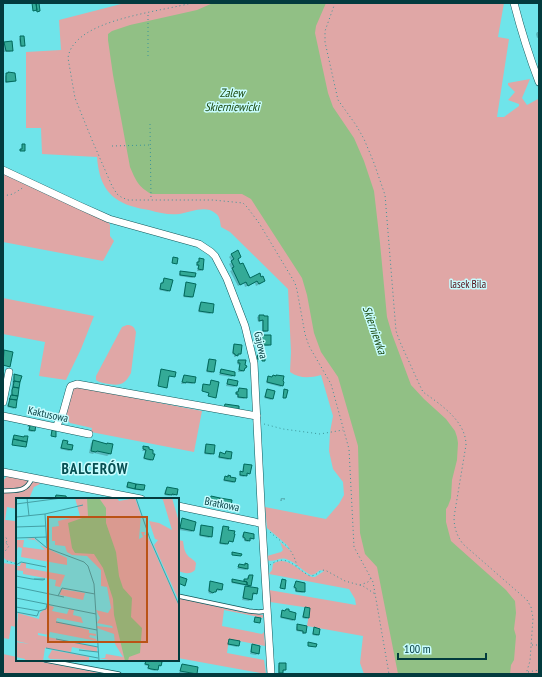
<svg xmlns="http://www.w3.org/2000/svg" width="542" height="677" viewBox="0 0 542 677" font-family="'PT Sans Narrow',sans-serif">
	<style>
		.green { fill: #e0a7a6 }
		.water { fill: #91c085 }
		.shadow { fill: #0003 }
		.building { fill: #34aa97; stroke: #00695c }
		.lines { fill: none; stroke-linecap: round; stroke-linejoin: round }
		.service-casing { stroke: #13575a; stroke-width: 5 }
		.minor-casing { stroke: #13575a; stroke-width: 8 }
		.path { stroke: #3c9599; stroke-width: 1; stroke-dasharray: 1 3; stroke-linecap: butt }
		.service { stroke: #fff; stroke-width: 3.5 }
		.minor { stroke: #fff; stroke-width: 7 }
		.labels { text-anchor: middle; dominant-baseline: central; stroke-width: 3; stroke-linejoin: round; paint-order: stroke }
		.park-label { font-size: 11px; fill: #550e17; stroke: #c7fcfe }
		.street-label { font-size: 11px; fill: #033b3e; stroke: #c7fcfe }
		.water-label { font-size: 12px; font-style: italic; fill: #1b490e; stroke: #c7fcfe }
		.district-label { font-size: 15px; font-weight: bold; letter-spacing: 1px; fill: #064f52; stroke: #c7fcfe }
		.inset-road { fill: none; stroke: #44a0a5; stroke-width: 1 }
		.view { fill: #ba5316; fill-opacity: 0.15; stroke: #ba5316; stroke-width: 2 }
		.inset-edge { fill: none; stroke: #033b3e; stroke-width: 2 }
	</style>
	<rect width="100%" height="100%" fill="#6fe4ea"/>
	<path class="green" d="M125 3H504L498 37 509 39 497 117H504L519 106V104L508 100 515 92 508 85V83L530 79 522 98 527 105 538 99 539 100V674H364L360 663 363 636 307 626 310 608 270 602 269 590 356 605 355 599 349 589 269 574 272 570 273 564C287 554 299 572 312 577H315L324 571 320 570 315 574 311 575C302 571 296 562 286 559 279 557 274 563 267 560V556L281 552 283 550 280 542 291 551 287 545 267 528 265 507 326 519 339 504 344 495 343 482 333 469 329 451 330 432 333 416 321 375C310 378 300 379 290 372L291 352 288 289 230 232 221 227C220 221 220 216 215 213 206 205 190 212 179 214 169 215 159 213 149 210 143 209 137 208 131 206 106 198 99 181 97 157L42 154 41 128H26V52L61 50 59 20Z
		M3 172 24 183 25 184 108 221 110 225V236L114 241 103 261 3 242Z
		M3 298 94 316 81 349 66 380 39 376 45 342 3 334Z
		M127 325C133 325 134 327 136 332L131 373C125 384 121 386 109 384 104 383 100 383 96 380V376L122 327Z
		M77 387 202 411 194 452 91 432 92 428 70 423 66 418 71 390Z
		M7 476 29 480C26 490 12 489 3 490V481Z
		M34 481 39 482 40 484 34 487 29 499H17V509L7 507 5 520H6L15 521 17 517V563L6 560 3 557V492L23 490 29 486Z
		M178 540 183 541C184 547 184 552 189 557 192 559 194 560 196 563L195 570C190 575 184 573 178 571Z
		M3 563 17 565V627L11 626 9 639 3 638Z
		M178 598 241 612 263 615V618L224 610 222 626 262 634 264 632 265 646 229 639 227 653 264 660 266 674 178 658Z
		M3 654 17 657V660H32L105 674H3Z"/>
	<path class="water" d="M213 3H326L316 26 315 33 328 93 333 107 354 138 364 161 374 191 380 243 387 317 392 334 411 385 424 399 446 419 455 431 457 437 458 443 457 460 452 480 451 498 448 506 446 509V522L451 541 506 590 515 601 516 613 514 629 516 636 514 660 511 665 510 674H398L377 567 365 554 360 533 358 446 338 377 321 352 314 333 307 295 302 278 251 199 242 194H151C138 186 136 181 130 167L113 75 108 40V34L112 31 130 25 197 10Z"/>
	<path class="shadow" d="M537 32H539V37L537 38 536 34Z
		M21 37 24 45 23 47H20L19 39Z
		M4 43 12 50 10 52H4L3 44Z
		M8 73H10L15 81 13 82 5 83V76Z
		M232 254 240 257 237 260 249 279 261 278 264 280 262 283 256 286 255 283 245 287 244 283 238 286 230 271 232 270 229 264 232 262 229 257Z
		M200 259 202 270 201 271H197L198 266H196V265L198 263V261Z
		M181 272 194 277 192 278 179 276V273Z
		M164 279 169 290 168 292 159 290 160 286Z
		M187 283 192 297 191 298 183 297 185 285Z
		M201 303 212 312 210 314 198 312 199 305Z
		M259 316H263L267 331 266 332H262V321L258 322 257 317Z
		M262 336 270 345 268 346H261V337Z
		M234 345 241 354 235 357H234V355L232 354 233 346Z
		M209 360 213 371 212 373 206 372 208 361Z
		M238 361H245L243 371 242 372H238L239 365 237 364Z
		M221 370 234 375 232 377 219 375 220 372Z
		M15 375 21 377 15 407 14 409 7 407 11 393 13 377Z
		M184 376 194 383 192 384 185 383 184 384H181L183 377Z
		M269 377 282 385 281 387 266 383 267 379Z
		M229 380 236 386 234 387 226 386 227 382Z
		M239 389 246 397 244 399 237 398V395H235Z
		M267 390 272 399 271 400 264 398 266 391Z
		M29 424 35 425 34 431 32 432 28 431 29 427H27Z
		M63 441 71 450 69 451 60 449 62 443Z
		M93 441 107 444H112L110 454 107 456 94 453 93 454 89 453 91 443Z
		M207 445 213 453 211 455 204 454 205 446Z
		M144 447 151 454 152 459 151 461 143 459 145 451H142Z
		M226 452 230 459 228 460 218 458 219 455 220 454H225Z
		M245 465 249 473 248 475 246 474 244 477 239 476 240 473H242L243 466Z
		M62 467 74 470 73 473 72 474 64 473 65 471 60 470Z
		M81 470 86 471 85 473H81Z
		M228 476 229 478 234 482 233 483 223 481 225 477 227 478Z
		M128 483 144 486 143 490 142 491 126 488 127 484Z
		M167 488 176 494 174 496 171 495 169 496 164 495 165 490Z
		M211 497 231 501 230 506 228 507 209 502V499Z
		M281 498H285V500L282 499V501H280Z
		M182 520 193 530 192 532 179 530 181 521Z
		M202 526 211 536 209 538 199 536 200 528Z
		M223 527 224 541 231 542H228L226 545 219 544 222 529Z
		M244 533 253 538 251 540H249L248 542 244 541V539L242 538V535Z
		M245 564 247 565V569L246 570 237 569 239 565 244 566Z
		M249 576 250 585 247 588 256 593 254 595 252 594 251 599 249 601 242 600 244 589 247 586 231 583 233 580 242 582 244 580H247V577Z
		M211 582 222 584 221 590 219 591 215 590 214 593 210 594 208 592 209 584Z
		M296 583 304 584V592L302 593 295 592V589L293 588Z
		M305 608 308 618 306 619 302 618 304 610Z
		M286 610 294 619 293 621 280 618 281 613 282 611 284 612Z
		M298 625 305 633 304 634H302V632L296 631V627Z
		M314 629 318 635 317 636 312 635 313 630Z
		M229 640 238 645 237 647 227 645 228 642Z
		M252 645 258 653 256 655 250 654 251 647Z
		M146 660H159L160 665 159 667 157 666V669L155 671 147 669 148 666 144 665Z
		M279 664 285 670 281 674H278V666Z
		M182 665 197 668 196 674H187L179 673 181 667Z"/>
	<path class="building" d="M32 3H36L37 10 33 11Z
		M36 3H39L40 11 37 12Z
		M20 36H24L25 46H21Z
		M12 41 13 51H6L4 42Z
		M8 72 15 73 16 81 6 82V73H8Z
		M22 144H25V151H20V149H22Z
		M238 250 241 257 238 259 240 264 243 263 250 278 260 273 261 277 263 276 265 281 259 284 257 281 248 286 246 282 240 285 232 268 234 267 231 261 234 259 231 254Z
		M173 257 178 258 177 264 172 263Z
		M199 258 204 259 203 270 198 269 199 265H197V262H199Z
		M180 271 196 273 195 277 180 275Z
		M164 278 173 280 170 291 160 289 161 283H163Z
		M186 282 196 284 193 297 184 296Z
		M201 302 214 304 213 313 199 311Z
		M259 315H264V316H268V331H263V320L259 321Z
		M262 335H271V345H262Z
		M234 344 242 345 241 354H238V356L235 355V354L233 353Z
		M4 350 13 352 10 367 3 365Z
		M258 354H265V361H262V359H257Z
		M209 359 216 360 214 372 207 371Z
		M238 360H246L245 365 247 366 246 368H245L244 371 239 370 240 363H238Z
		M161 369 176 372 175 377 169 376 167 388 158 386Z
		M221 369 235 372V376L220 373Z
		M14 374 22 376 20 382 14 381Z
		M184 375 196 377 195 383 186 382V383L182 382Z
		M273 375 276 376V375L284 376 283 381 284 382 283 386 267 382 268 376 272 377Z
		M228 379 238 381 237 386 227 384Z
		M211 380 219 382 216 398 208 396 209 393 202 391 203 384 210 385Z
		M14 381 20 382 19 388 13 387 14 382H13Z
		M13 387 19 388 18 396 12 395V390Z
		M239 388 247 389V398L238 397V394H236V392H238Z
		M267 389 275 391 273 399 265 397Z
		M284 389 288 390 286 398H283Z
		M11 395 18 396 17 400 9 399 10 398Z
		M9 399 17 400 16 408 8 406 10 399Z
		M225 404 239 406V410L224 408Z
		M28 422 36 424 35 431 29 430 30 426 28 425Z
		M52 430 56 431V437L51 436Z
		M14 435 24 437V436H28L27 442 13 439Z
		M13 439 27 442 26 447 12 445Z
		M63 440 68 441 67 444 73 445 72 450 61 448Z
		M93 440 107 444V443L113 444 111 454 97 451 96 452 91 451Z
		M206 444 215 445 214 454 205 453Z
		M143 446 149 447V449L153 450V454H155L153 460 147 459 144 458 146 450 143 449Z
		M226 451 232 452 231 459 219 457 220 452 225 454Z
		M244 464 252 465 250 474 247 473V476L240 475V471L243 472Z
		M62 466 75 469 74 473 65 471 66 469 61 468Z
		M228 475 231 476 230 477 236 478 235 482 224 480 225 476 228 477Z
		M128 482 136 484 135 489 127 487Z
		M136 484 145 485 144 490 135 489Z
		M167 487 178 489 177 495 172 494V495L165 494Z
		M56 495 66 496 67 499H55Z
		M211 496 220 498 219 503 210 501Z
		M220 498 232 500 231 506 218 504Z
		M182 518 196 522 194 531 180 528Z
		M201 525 213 527 212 537 200 535Z
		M223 526 229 527 228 530 235 531 234 534H235L233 542 229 541 228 544 220 543Z
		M244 532 254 534V539L250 538V541L245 540V538L243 537Z
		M232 552 242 554 241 556 232 555Z
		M245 563 248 564V569L238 567 239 564 245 565Z
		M249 575H253L251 586 247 585V582L244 581V579H248Z
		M178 576 187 579 185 586 178 583Z
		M232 579 247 582V585L232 582Z
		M282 579 286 580 285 589 280 588Z
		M210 581 223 584 222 590 217 589 216 592H214L213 593 209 591Z
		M296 581 305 583V592L296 591V588L294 587Z
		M245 586 258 588 257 594 253 593 252 600 243 598Z
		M305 607 310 608 309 618 303 617Z
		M286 609H289V611L296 613 295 620 281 617 282 610 285 611Z
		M255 617 261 618 260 623 254 622Z
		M297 624 307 626 306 633H303V631L297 630Z
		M314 627 320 629 319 635 313 634Z
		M229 639 240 641 239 646 228 644Z
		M308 642 317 644 316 647 308 646Z
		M252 644 260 646 259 654 251 652Z
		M146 660H160L159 661 162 662 161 666 159 665 158 670 151 669 148 668 149 665 145 664Z
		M279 663H286V670H283V673H279Z
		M182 664 198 667 197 674 180 671Z"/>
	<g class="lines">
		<g class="service-casing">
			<path id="service" d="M3 491C16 490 26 493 32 478
				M178 596 249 611 259 612 267 611
				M45 660 119 674"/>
		</g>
		<g class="minor-casing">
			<path id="minor" d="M514 3C521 30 529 56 539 82
				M3 170 80 206 109 219 199 244 211 252 215 256 227 279 245 326 254 363 262 524 271 674
				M3 402 9 372
				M3 416 89 434
				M56 427 63 413 70 388 71 386 77 384 257 416
				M3 472 141 499
				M178 506 255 522 262 524"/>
		</g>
		<path class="path" d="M192 3C161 11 97 18 76 42 71 47 69 52 68 58L75 98 92 140 112 186 117 194 121 197 128 200H213L243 203 247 207 259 223 295 283 297 290 305 334 309 346 331 384 349 449 354 547 373 582 389 674
			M335 3 325 31V42L338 100 356 125 364 139 374 163 385 195 396 331 400 342 421 388 423 392C440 404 466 421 466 445L454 517C454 528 457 536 463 544L527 600 531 607 533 618 530 661 526 674
			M148 56V13
			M150 124 151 199
			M112 146 150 145
			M3 196 13 194 24 187
			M264 424 283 429 320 434 343 430
			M270 532C283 544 292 546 297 566
			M3 535C6 537 8 539 6 543
			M3 542 7 544 9 546 3 554
			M3 560 17 564
			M270 565C287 552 296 569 310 576 317 576 319 570 325 570L345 581 363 586 375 594
			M360 585 368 582 371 578
			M532 645H539
			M528 672 539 670"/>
		<use href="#service" class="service"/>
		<use href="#minor" class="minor"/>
	</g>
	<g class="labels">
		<g class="park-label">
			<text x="468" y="284">lasek Bila</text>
		</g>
		<g class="street-label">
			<text transform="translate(261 345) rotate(77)">Gajowa</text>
			<text transform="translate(48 414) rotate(12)">Kaktusowa</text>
			<text transform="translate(222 504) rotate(11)">Bratkowa</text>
		</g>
		<g class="water-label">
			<text x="232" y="92">Zalew<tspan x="232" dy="14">Skierniewicki</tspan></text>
			<text transform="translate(375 330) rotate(71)">Skierniewka</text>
		</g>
		<g class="district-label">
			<text x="95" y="468">BALCERÓW</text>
		</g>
	</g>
	<g transform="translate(16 498)">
		<rect width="163" height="163" fill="#6fe4ea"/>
		<path d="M59 0H101L103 3 119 0 125 17 123 41 127 39 125 34H129L128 37H131L163 108V163H98L83 160H89L90 156 107 159 99 146 98 136 81 130V128L97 130 96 128 81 125 84 120 80 112 92 115 95 110 91 89 85 88V72L71 58 56 57 51 54 49 48 39 47V43H36V29L43 28 42 23 64 18ZM144 0H156L163 24V103L138 47 142 42 139 41 133 23 143 25 156 32 147 2ZM18 40 24 47 51 60V67L5 59 6 50 2 49 0 56V42H8L7 49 29 52 19 42 10 41ZM5 65H10V70L49 77 44 89 39 88 40 82 7 76V73L0 72 2 69 0 70V68H4ZM45 91 69 95 67 102 44 97ZM33 107 38 109 36 113 51 116 53 111 58 112 57 117 65 119 67 125 41 120 40 123 73 132V135L80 136V138L74 137 73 139 80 141 81 143 34 134 33 137 22 135V137L81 149V154L56 149 55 154 29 150 27 163H9V161L0 159V144L14 146 0 143 2 115 23 121 24 115ZM36 152 73 159V162L79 163 34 161 32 159Z" fill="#e0a7a6"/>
		<path d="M71 0H83L90 10V25L100 54 103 78 107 90 116 100 115 119 126 130 124 155 113 159 112 163H109L98 117 97 101 87 70 78 56 59 55 56 50 52 25 72 18Z" fill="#91c085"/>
		<path class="inset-road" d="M11 0 13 18M120 0 134 41 163 107M0 6 46 0M29 16 31 50M0 19 29 16 67 7M0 29 30 28M0 40 31 39M19 40 31 50 68 64 72 68 78 86 83 163M0 67 5 64 30 69M0 78 16 81 27 82 29 81H18M0 89 48 99M42 98 46 90 79 96M0 100 80 116M0 109 23 113M23 113 30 111 31 106M0 114 21 118 23 113M40 124 81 132M40 141 82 149M30 150 82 160M63 152 82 154"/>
		<path class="view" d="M32 19H131V144H32Z"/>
		<rect width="163" height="163" class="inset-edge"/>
	</g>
	<rect width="542" height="677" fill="none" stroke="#033b3e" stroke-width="8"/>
	<path d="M398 653v6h88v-6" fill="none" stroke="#033b3e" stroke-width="2"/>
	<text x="404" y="653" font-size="12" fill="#033b3e" stroke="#c7fcfe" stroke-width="3" paint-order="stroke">100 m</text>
</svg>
